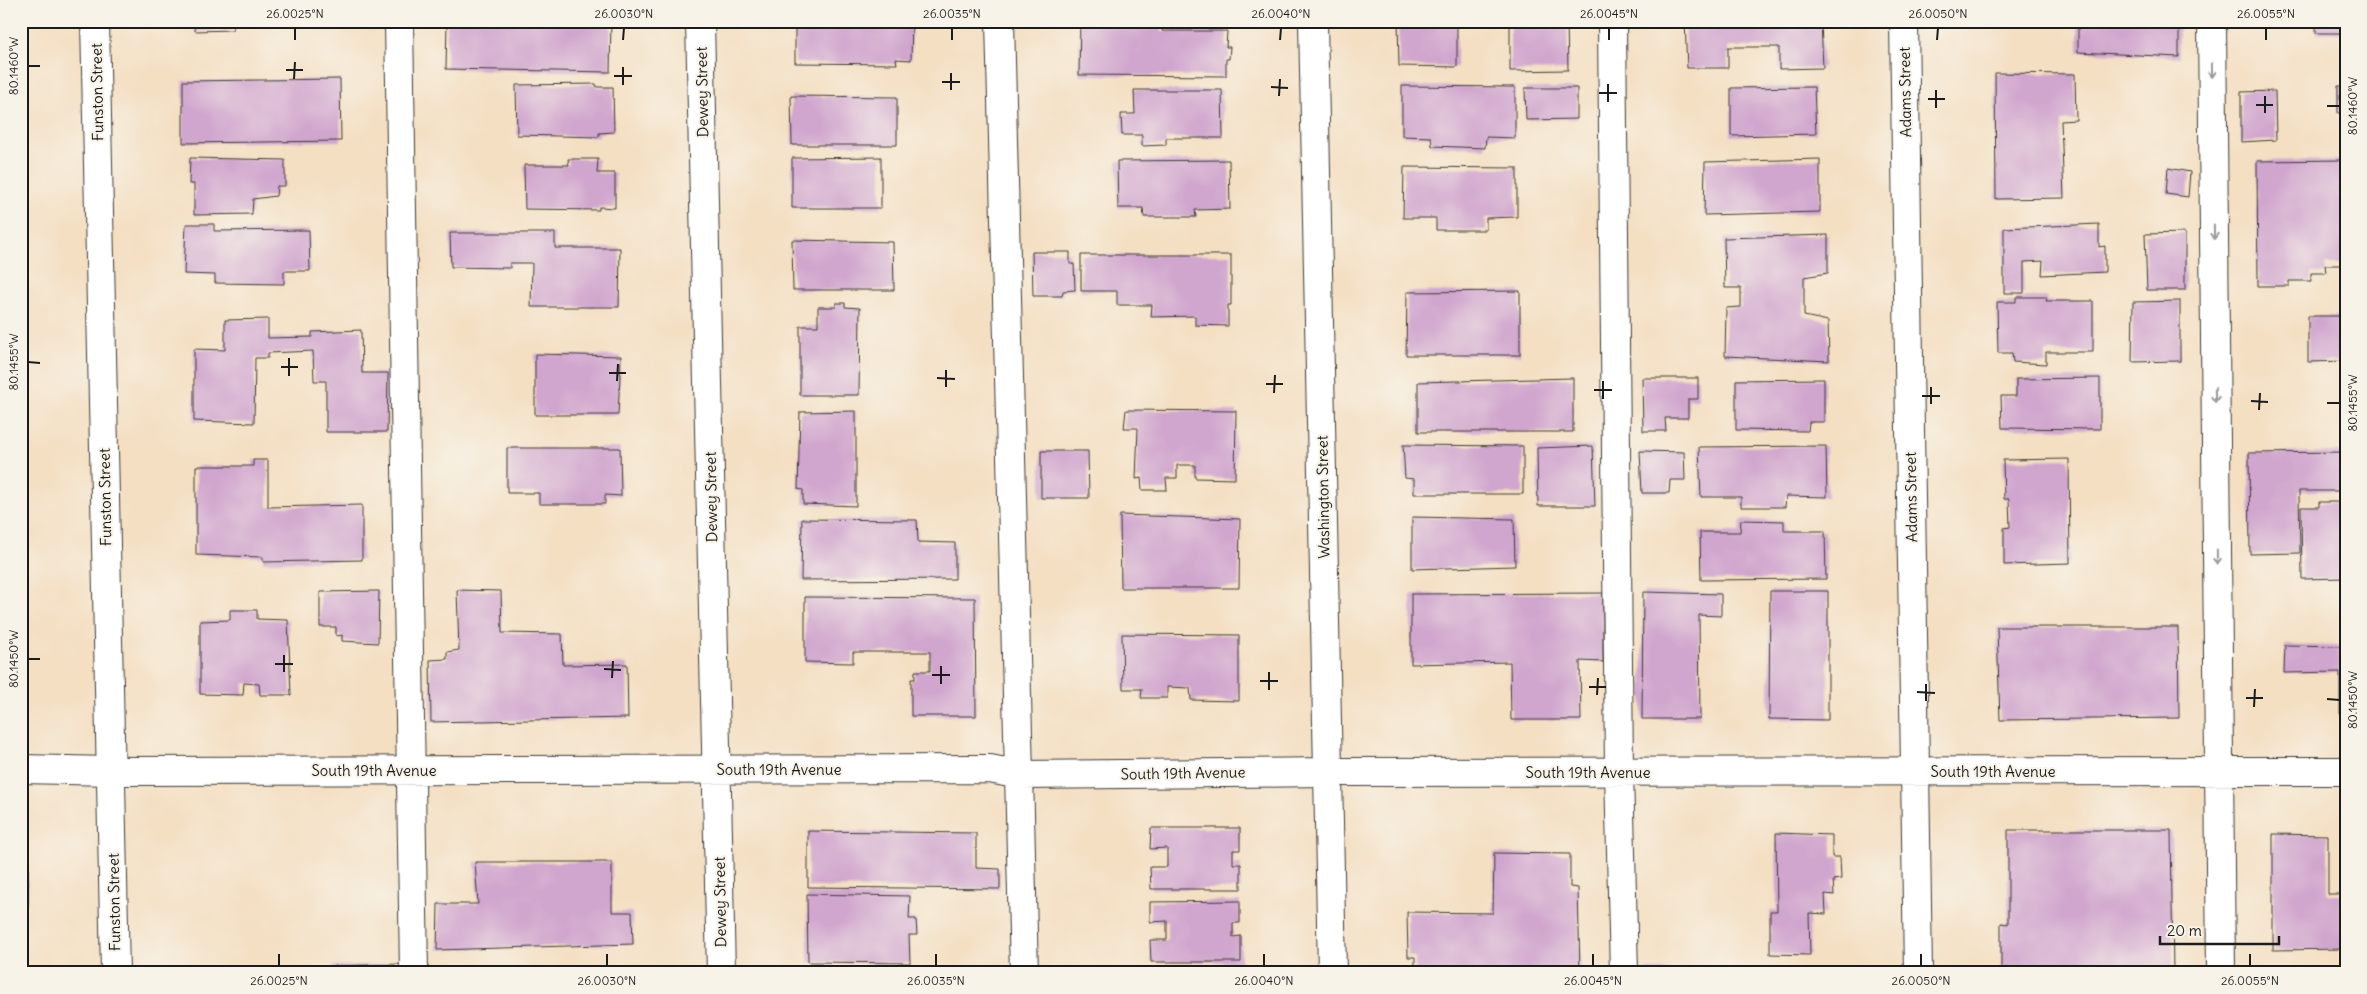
<svg xmlns="http://www.w3.org/2000/svg" width="2367" height="994" viewBox="0 0 2367 994" font-family="Delius,sans-serif">
	<style>
		.building { fill: #d0a5ce }
		.lines { fill: none; stroke-linecap: round; stroke-linejoin: round }
		.minor-casing { stroke: #3c3935; stroke-width: 30 }
		.minor { stroke: #fff; stroke-width: 28 }
		.oneway { stroke: #999 }
		.ticks { fill: none; stroke: #1c1c1c; stroke-width: 2 }
		.labels { text-anchor: middle; dominant-baseline: central; stroke-width: 4; stroke-linejoin: round; paint-order: stroke }
		.street-label { font-size: 15px; fill: #1c1c1c; stroke: #f7f3e8 }
		.neatline { fill: none; stroke: #1c1c1c; stroke-width: 2 }
		.ticks-label { font-size: 12px; text-anchor: middle; fill: #1c1c1c }
	</style>
	<rect width="100%" height="100%" fill="#f7f3e8"/>
	<filter id="ink" filterUnits="userSpaceOnUse"><feTurbulence type="fractalNoise" baseFrequency=".02" numOctaves="2"/><feDisplacementMap in="SourceGraphic" scale="10" xChannelSelector="R" yChannelSelector="G"/><feConvolveMatrix kernelMatrix="1 2 1 2 8 2 1 2 1" color-interpolation-filters="sRGB"/></filter>
	<filter id="wash" filterUnits="userSpaceOnUse"><feTurbulence type="fractalNoise" baseFrequency=".0096" numOctaves="4" result="noise"/><feDisplacementMap in="SourceGraphic" scale="20" xChannelSelector="R" yChannelSelector="G"/><feGaussianBlur stdDeviation="1.12" result="paint"/><feColorMatrix in="noise" values="0 0 0 0 0 0 0 0 0 0 0 0 0 0 0 0 0 1.4 0 .05"/><feComposite in="paint" operator="in"/></filter>
	<g filter="url(#wash)">
		<rect width="100%" height="100%" fill="#f4dfc3"/>
		<g id="blocks">
			<path class="building" d="M194 21H234L233 30 195 31Z
				M447 21H611L610 72 446 69Z
				M795 21H912L911 60 896 59 897 64 795 63Z
				M1080 21H1162V31H1227L1226 47H1230L1229 59H1226V76L1079 75Z
				M1398 21H1449V25H1457V67L1399 66Z
				M1510 21H1567L1568 70 1510 71Z
				M1685 21H1821L1823 68 1779 69V47H1728V68H1687Z
				M2078 21H2179V57L2078 52Z
				M2316 21H2346V33H2316Z
				M1995 73 2075 74 2076 120 2061 121 2064 198 1996 199Z
				M340 79 341 141 183 143V81Z
				M596 84 597 87H613L614 132 599 133V137L517 135 516 85Z
				M1402 86 1515 87V138L1486 137 1485 148 1432 146 1431 137 1402 136Z
				M2338 86H2346V113H2338Z
				M1814 87 1816 134 1731 136V88Z
				M1525 88H1577V119L1526 120Z
				M1134 90H1222L1223 138H1166V145L1142 146V135H1122L1121 114H1135Z
				M2275 91 2276 140 2241 142V92Z
				M791 96 897 97V145H792Z
				M881 157V208H792V158Z
				M190 158 285 160V186H277L276 196 253 199 252 214 194 215V184H189Z
				M568 159H598L597 173H615V208L599 207V210L525 209 524 165H569Z
				M1820 159V212L1704 215 1705 162Z
				M1229 160 1230 209 1195 210 1196 217H1144L1143 208H1118L1117 161Z
				M2346 160V265H2325L2326 273H2311V281H2289V286H2258L2257 161Z
				M1404 167 1517 168V217L1486 218V230H1436V218H1403Z
				M2168 168 2190 172 2188 197 2166 194Z
				M186 224H214V231L309 230 310 271H284V284L215 283V275L184 274Z
				M2099 224V247L2105 246V272L2042 275 2043 261 2024 262V293H2004V228Z
				M450 233H555V248H620L619 307H531L532 263H510V268L451 267Z
				M2185 233V290H2147L2145 234Z
				M1828 235V273L1804 277V316L1828 321 1829 361 1725 356 1726 308 1741 307V288H1725L1724 238Z
				M792 240 893 242 894 290H793Z
				M1032 252H1070V264H1074L1075 290 1063 291 1062 296H1033Z
				M1081 255H1231V305H1228V326L1195 325V316L1151 317 1152 305H1117V291H1081Z
				M1520 291V355H1406L1407 292Z
				M2016 297H2047L2046 301H2093V352H2046V364L2013 362 2012 353H1998L1997 302H2016Z
				M2180 301V361L2132 362 2133 302Z
				M836 303H845V307L860 308 859 395H800V326H818V307H836Z
				M2308 316H2346V361L2308 362Z
				M268 319V338L312 337V332L361 330 362 373H388L387 432H326V381H314L313 351 268 353V358H255L254 423 194 421V349L225 350V320Z
				M535 354 621 356 618 415H535Z
				M1573 378V432H1418V382Z
				M1642 378H1698V399H1688V418H1665L1666 431H1643Z
				M2100 378V429L2002 428 2001 396H2016V379Z
				M1824 379V422H1809L1808 431 1736 430V380Z
				M1126 410 1236 411 1235 479 1195 478V465H1177V478H1166L1167 490H1142L1141 478 1136 479 1138 428H1124Z
				M856 411V506L803 504V490L798 489 800 412Z
				M1403 445 1523 446V494H1414V479L1405 478Z
				M1593 446 1595 506H1538L1537 448Z
				M1826 446 1827 497 1786 496 1785 507H1741V497H1701L1699 447Z
				M507 448H620L621 496 605 495V504H539V493H507Z
				M1041 451H1088L1089 498H1041Z
				M1640 451 1684 452 1685 480H1670L1669 493H1642Z
				M2346 452V491H2299L2300 553 2250 554 2249 453Z
				M2069 459 2070 563 2004 565V528L2010 527 2009 499H2004L2003 460Z
				M253 460H268V507L362 505V560L263 562V557L196 555V466H253Z
				M2319 502H2346V578L2302 579 2301 507H2319Z
				M1120 515 1240 519 1239 588H1121Z
				M1412 517 1514 519 1515 566 1412 569Z
				M802 519 917 520 918 542 955 543V579L801 580Z
				M1741 520 1784 521V531H1825L1826 579 1701 580 1700 532H1740Z
				M457 590 501 591 502 633 562 634 563 665 627 664 628 718 431 722 430 660 447 659V652L459 650Z
				M379 591 378 643 342 641V635L336 636V627H320V592Z
				M1770 591H1828V720L1769 719Z
				M1643 592 1721 594V616L1699 615 1700 719H1642Z
				M1603 593V662L1580 661 1581 720H1511L1510 662 1411 664V594Z
				M805 597 975 598 976 716H911V679H915V671H930V652H853V663L805 662Z
				M230 610H257V619L288 620 291 695H260L259 684 244 683 243 695 200 694V621L230 620Z
				M1997 627H2178L2179 718 2000 720Z
				M1122 634 1239 635V701L1191 700 1190 688 1167 687V698H1141L1142 689H1123Z
				M2285 645 2346 646V714H2340V672L2284 673Z
				M1151 828H1240V850H1233V864H1241V889H1151L1150 867H1167V848L1150 849Z
				M2008 830H2171L2173 973H2008L2009 968H2001V923L2008 924Z
				M808 831 976 833V868L1000 869V889L808 887Z
				M1776 833 1832 835V857H1840L1841 879 1833 880 1834 895 1825 894 1826 914 1809 913 1810 955 1770 954V911H1777Z
				M2273 834 2328 835V894H2346V949L2273 950Z
				M21 851H28V902H21Z
				M1494 853 1570 854V887L1578 888 1580 973H1415V957H1408L1407 912 1493 913Z
				M475 862H612V912H632L633 944 437 950 438 904H478Z
				M807 894 910 896 909 919H916L917 935H909L910 963 808 962Z
				M1240 901V923H1233V937L1241 936V962H1151L1150 940H1167V921L1150 922V902Z
				M400 964V973H333V966Z
				M1641 970H1685V973H1641Z
				M208 971H257V973H208Z"/>
		</g>
	</g>
	<g filter="url(#ink)">
		<use href="#blocks" fill-opacity="0" stroke="#3c3935" stroke-width="1"/>
		<g class="lines">
			<g class="minor-casing">
				<path id="minor" d="M95 21 115 973
					M399 21 414 973
					M700 21 721 973
					M1000 21 1024 973
					M1313 21 1332 973
					M1612 21 1619 772 1624 973
					M1904 21 1918 973
					M2212 21 2221 973
					M21 769 111 771 990 769 1020 775 1329 772 2346 771"/>
			</g>
			<use href="#minor" class="minor"/>
		</g>
		<defs><path id="oneway-shaft" d="M-6 0H5M1.5-3L5.5 0L1.5 3" fill="none" stroke-width="1.6" stroke-linecap="round" stroke-linejoin="round" transform="scale(1.25)"/></defs>
		<g class="oneway">
			<use href="#oneway-shaft" transform="translate(2212 70) rotate(89)"/>
			<use href="#oneway-shaft" transform="translate(2214 232) rotate(89)"/>
			<use href="#oneway-shaft" transform="translate(2215 395) rotate(89)"/>
			<use href="#oneway-shaft" transform="translate(2217 557) rotate(89)"/>
		</g>
	</g>
	<path class="ticks" d="M295 40V28M623 40 624 28M952 40V28M1280 40 1281 28M1609 40V28M1937 40 1938 28M2266 40V28M28 66H40M286 70H303M614 76H632M294 79 295 62M942 82H960M623 85V67M1271 87 1288 88M951 90V73M1599 93H1617M1279 96 1280 79M1928 99H1945M1608 102V84M2256 105H2273M2327 106H2340M1936 108V90M2265 113V96M28 362 40 363M281 367H298M609 373H626M289 376V358M937 378 955 379M617 381 618 364M1266 384H1283M946 387V370M1594 390H1612M1274 393 1275 375M1922 396H1940M1603 399V381M2251 401 2268 402M2327 403H2340M1931 404V387M2259 410 2260 393M28 659H40M275 664H293M604 669 621 670M284 672V655M932 675H950M612 678 613 661M1260 681H1278M941 684V666M1589 687H1606M1269 690V672M1917 692 1935 693M1597 695 1598 678M2246 698H2263M2327 699 2340 700M1926 701V684M2254 707 2255 689M279 966V954M607 966V954M936 966V954M1264 966V954M1593 966V954M1921 966V954M2250 966V954"/>
	<g class="labels">
		<g class="street-label">
			<text transform="translate(97 92) rotate(-91)">Funston Street</text>
			<text transform="translate(702 92) rotate(-91)">Dewey Street</text>
			<text transform="translate(1905 92) rotate(-91)">Adams Street</text>
			<text transform="translate(105 497) rotate(-91)">Funston Street</text>
			<text transform="translate(711 497) rotate(-91)">Dewey Street</text>
			<text transform="translate(1323 497) rotate(-91)">Washington Street</text>
			<text transform="translate(1911 497) rotate(-91)">Adams Street</text>
			<text x="779" y="769">South 19th Avenue</text>
			<text x="374" y="770">South 19th Avenue</text>
			<text x="1993" y="771">South 19th Avenue</text>
			<text x="1588" y="772">South 19th Avenue</text>
			<text transform="translate(1183 773) rotate(-1)">South 19th Avenue</text>
			<text transform="translate(114 902) rotate(-91)">Funston Street</text>
			<text transform="translate(720 902) rotate(-91)">Dewey Street</text>
		</g>
	</g>
	<rect width="2367" height="994" fill="none" stroke="#f7f3e8" stroke-width="55"/>
	<path d="M2160 936v8h119v-8" fill="none" stroke="#1c1c1c" stroke-width="2.5"/>
	<text x="2167" y="936" font-size="15" fill="#1c1c1c" stroke="#f7f3e8" stroke-width="4" paint-order="stroke">20 m</text>
	<rect x="28" y="28" width="2312" height="938" class="neatline"/>
	<g class="ticks-label">
		<text x="295" y="18">26.0025°N</text>
		<text x="624" y="18">26.0030°N</text>
		<text x="952" y="18">26.0035°N</text>
		<text x="1281" y="18">26.0040°N</text>
		<text x="1609" y="18">26.0045°N</text>
		<text x="1938" y="18">26.0050°N</text>
		<text x="2266" y="18">26.0055°N</text>
		<text transform="translate(14 66) rotate(-90)" y="4">80.1460°W</text>
		<text transform="translate(2353 106) rotate(-90)" y="4">80.1460°W</text>
		<text transform="translate(14 362) rotate(-90)" y="4">80.1455°W</text>
		<text transform="translate(2353 403) rotate(-90)" y="4">80.1455°W</text>
		<text transform="translate(14 659) rotate(-90)" y="4">80.1450°W</text>
		<text transform="translate(2353 700) rotate(-90)" y="4">80.1450°W</text>
		<text x="279" y="985">26.0025°N</text>
		<text x="607" y="985">26.0030°N</text>
		<text x="936" y="985">26.0035°N</text>
		<text x="1264" y="985">26.0040°N</text>
		<text x="1593" y="985">26.0045°N</text>
		<text x="1921" y="985">26.0050°N</text>
		<text x="2250" y="985">26.0055°N</text>
	</g>
</svg>
